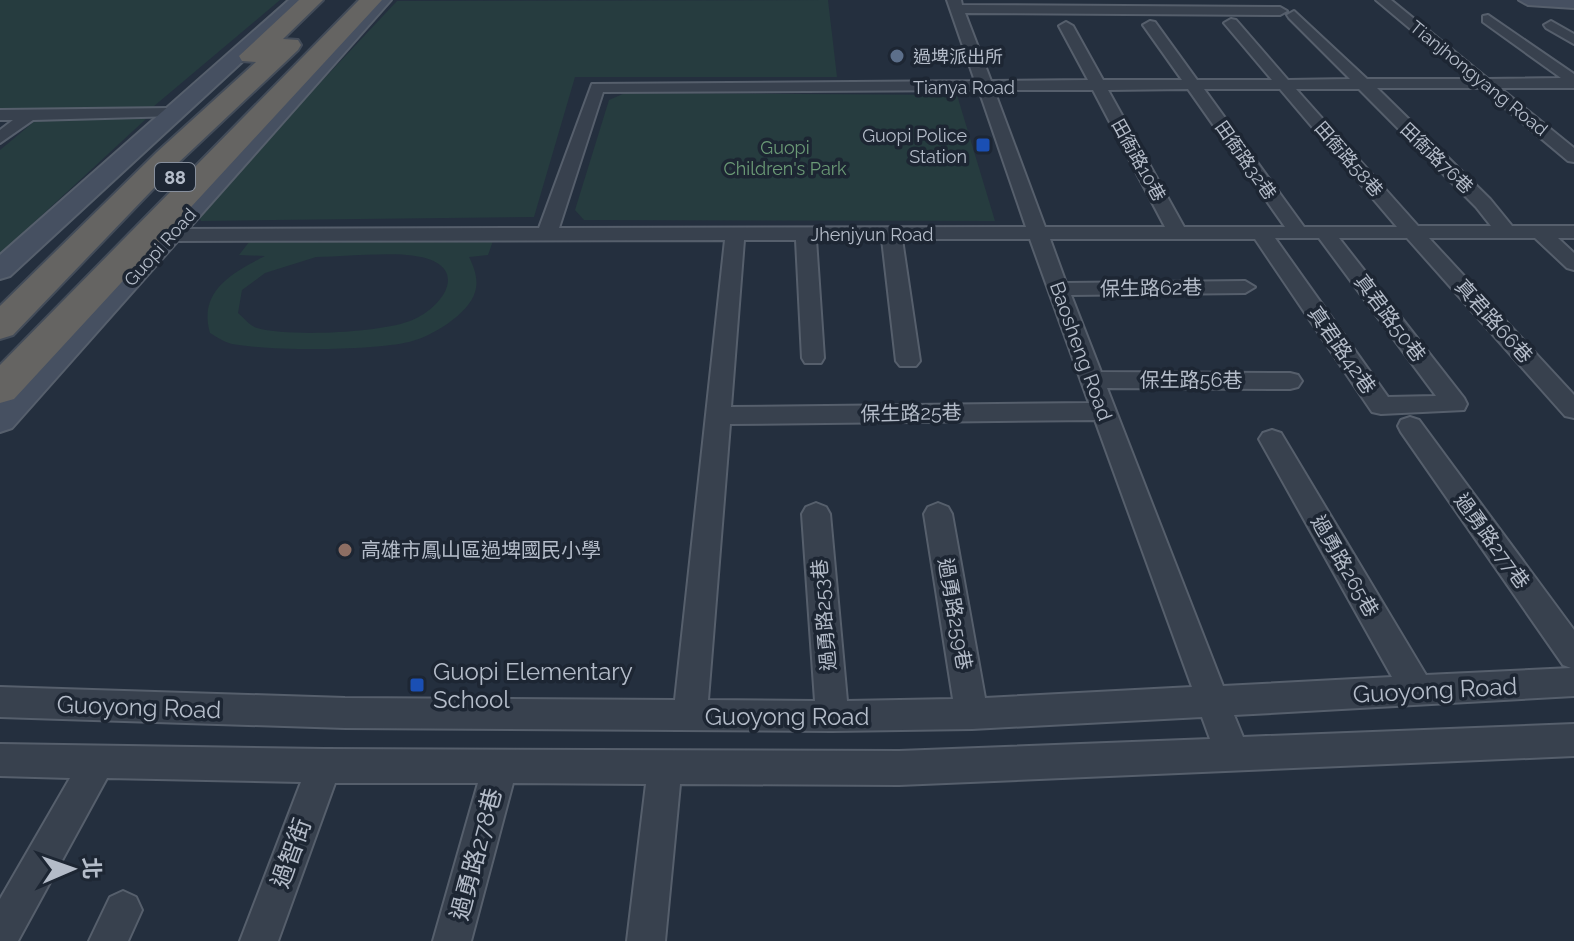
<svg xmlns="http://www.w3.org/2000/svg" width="1574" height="941" viewBox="0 0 1574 941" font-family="Raleway,'Noto Sans TC',sans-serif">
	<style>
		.green { fill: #263c3f; fill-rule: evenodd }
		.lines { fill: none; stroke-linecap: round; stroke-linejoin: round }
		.minor-casing { stroke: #565f6c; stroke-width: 4 }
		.secondary-casing { stroke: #565f6c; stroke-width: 4 }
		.trunk-casing { stroke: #434c59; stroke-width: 4 }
		.minor { fill: #38414e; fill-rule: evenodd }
		.secondary { fill: #465061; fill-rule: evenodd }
		.trunk { fill: #656462; fill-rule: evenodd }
		.service-dot { fill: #5c6f8a; stroke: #1d2633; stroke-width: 3 }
		.transit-dot { fill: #1a4fb4; stroke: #1d2633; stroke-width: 3 }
		.education-dot { fill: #8d6e63; stroke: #1d2633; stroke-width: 3 }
		.labels { text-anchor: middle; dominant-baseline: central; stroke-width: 7; stroke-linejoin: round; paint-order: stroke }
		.far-poi-label { font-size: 18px; fill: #b4bcc9; stroke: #1d2633; text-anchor: start }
		.far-street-label { font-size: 18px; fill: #b4bcc9; stroke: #1d2633 }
		.far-park-label { font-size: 18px; fill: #6b9a76; stroke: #1d2633 }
		.shield { fill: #1d2633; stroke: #878f9c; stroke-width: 2 }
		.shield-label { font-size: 18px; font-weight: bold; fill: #b4bcc9 }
		.street-label { font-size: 20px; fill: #b4bcc9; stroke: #1d2633 }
		.poi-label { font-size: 20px; fill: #b4bcc9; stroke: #1d2633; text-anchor: start }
		.near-poi-label { font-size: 24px; fill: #b4bcc9; stroke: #1d2633; text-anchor: start }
		.near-street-label { font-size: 24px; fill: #b4bcc9; stroke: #1d2633 }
	</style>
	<rect width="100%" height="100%" fill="#242f3e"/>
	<path class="green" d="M0 0H280L147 112 0 114Z
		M828 0 837 77H575L534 217 201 221 198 213 397 1Z
		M625 93 957 95 995 221 584 220 575 210 609 100Z
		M147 118 0 254V150L36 120Z
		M493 241 488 255 469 257C474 267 479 280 475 292 469 314 431 337 409 342 370 351 271 351 232 344 224 342 217 337 210 333 198 291 232 273 265 256L239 255 249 242ZM316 257C345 257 393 251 421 257 471 268 442 309 410 321 378 333 289 337 257 328 250 326 244 318 238 313L242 290 265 273Z"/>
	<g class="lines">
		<g class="minor-casing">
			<path id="minor" d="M947 0H961L962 5 1280 7 1287 11 1280 15 965 13 991 81 1088 80 1059 26 1066 22 1073 26 1103 80H1182L1143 25 1150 21 1155 22 1197 80H1272L1224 23 1231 19 1236 20 1288 80 1350 79 1289 18 1287 15 1294 11 1367 79H1470L1376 0H1391L1488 79 1561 78 1483 22V16L1488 15 1574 74V88H1500L1574 148V162L1568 161 1481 88H1377L1490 199 1512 226H1574V238H1558L1574 253V270L1567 268 1535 238H1429L1574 395V418L1565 416 1407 238H1339L1464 398 1467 404 1464 410 1381 414 1372 412 1255 239H1050L1066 283 1245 281 1255 287 1245 293 1071 295 1101 372 1290 373 1298 375 1302 381 1298 387 1290 389 1107 388 1223 686 1392 677 1259 439 1263 433 1272 430 1281 433 1426 675 1571 668 1563 665 1401 432 1398 426 1401 420 1410 417 1419 420 1574 630V696L1234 715 1243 737 1574 724V756L899 785 680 784 665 941H627L646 784 513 783 471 941H433L478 783H335L278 941H240L301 782 107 778 18 941H0V899L70 778 0 776V744L324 749 899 751 1210 739 1202 717 972 729 832 731 345 728 0 717V687L345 698 675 700 725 240 170 241 160 235 170 229 539 228 592 84 975 81ZM1188 89 1285 227H1184L1108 90ZM1204 89H1280L1397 227H1304ZM1296 89H1359L1476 207 1491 226H1418ZM979 90 1026 227 559 228 603 92ZM994 90H1093L1165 227H1045ZM1275 238H1319L1436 396 1388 397ZM816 239H882L896 361 900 366H916L920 361 902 239H1030L1089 403 731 407 744 240H796L802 358 805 363H821L824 358ZM1095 420 1192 687 985 698 952 514 948 507 938 503 928 507 924 514 953 699 847 701 830 514 826 507 816 503 806 507 802 514 815 701 708 700 730 424Z
				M1551 21 1574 34V44L1546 28 1544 25Z
				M171 108 179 113 177 116 33 120 0 143V130L13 120H0V110Z
				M123 891 136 897 142 910 128 941H89L110 897Z"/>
		</g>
		<g class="secondary-casing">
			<path id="secondary" d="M289 0H309L10 276 0 279V255Z
				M372 0H391L12 428 0 432V399Z
				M1519 0H1574V8L1528 5Z"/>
		</g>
		<g class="trunk-casing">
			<path id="trunk" d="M299 0H323L283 39 298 40 301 45 298 50 177 164 13 335 0 339V306L157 152 256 62 242 61 239 56Z
				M359 0H382L14 399 0 403V365Z"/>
		</g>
		<use href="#minor" class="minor"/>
		<use href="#secondary" class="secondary"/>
		<use href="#trunk" class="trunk"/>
	</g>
	<circle class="service-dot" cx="897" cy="56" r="8"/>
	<g class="transit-dot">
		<rect x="975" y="137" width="16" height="16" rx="4"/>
		<rect x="409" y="677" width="16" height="16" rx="4"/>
	</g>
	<circle class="education-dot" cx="345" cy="550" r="8"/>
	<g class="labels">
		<g class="far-poi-label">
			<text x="913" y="56">過埤派出所</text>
			<text x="967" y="135" text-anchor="end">Guopi Police<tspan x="967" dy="21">Station</tspan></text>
		</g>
		<g class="far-street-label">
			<text transform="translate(1479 78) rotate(39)">Tianjhongyang Road</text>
			<text x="964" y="87">Tianya Road</text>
			<text transform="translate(1437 158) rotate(44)">田衙路76巷</text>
			<text transform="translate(1349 159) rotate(49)">田衙路58巷</text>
			<text transform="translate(1139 160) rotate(61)">田衙路10巷</text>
			<text transform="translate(1246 160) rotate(55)">田衙路32巷</text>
			<text x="872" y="234">Jhenjyun Road</text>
			<text transform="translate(160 247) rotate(-48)">Guopi Road</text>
		</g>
		<g class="far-park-label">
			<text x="785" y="147">Guopi<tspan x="785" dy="21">Children's Park</tspan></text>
		</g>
		<rect class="shield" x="155" y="163" width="40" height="28" rx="6"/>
		<g class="shield-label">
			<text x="175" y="177">88</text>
		</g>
		<g class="street-label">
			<text transform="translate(1151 288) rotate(-1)">保生路62巷</text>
			<text transform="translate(1390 318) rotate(53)">真君路50巷</text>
			<text transform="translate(1494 321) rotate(48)">真君路66巷</text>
			<text transform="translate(1342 350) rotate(55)">真君路42巷</text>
			<text transform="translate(1081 351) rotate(70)">Baosheng Road</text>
			<text x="1191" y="380">保生路56巷</text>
			<text transform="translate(911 413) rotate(-1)">保生路25巷</text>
			<text transform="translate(1492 541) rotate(54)">過勇路277巷</text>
			<text transform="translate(1345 566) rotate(60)">過勇路265巷</text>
			<text transform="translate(955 614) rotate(80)">過勇路259巷</text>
			<text transform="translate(824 615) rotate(-95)">過勇路253巷</text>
		</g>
		<g class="poi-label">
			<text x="361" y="550">高雄市鳳山區過埤國民小學</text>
		</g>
		<g class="near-poi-label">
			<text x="433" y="671">Guopi Elementary<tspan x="433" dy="28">School</tspan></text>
		</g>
		<g class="near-street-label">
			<text transform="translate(1435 690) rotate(-3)">Guoyong Road</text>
			<text transform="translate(139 707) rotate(2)">Guoyong Road</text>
			<text x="787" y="716">Guoyong Road</text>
			<text transform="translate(291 853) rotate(-70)">過智街</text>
			<text transform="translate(476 854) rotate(-75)">過勇路278巷</text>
		</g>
	</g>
	<g transform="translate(72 869) rotate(88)" stroke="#1d2633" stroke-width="6" paint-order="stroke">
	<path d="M0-6L14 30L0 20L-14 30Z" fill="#b4bcc9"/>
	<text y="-12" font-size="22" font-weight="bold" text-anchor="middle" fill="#b4bcc9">北</text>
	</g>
</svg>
